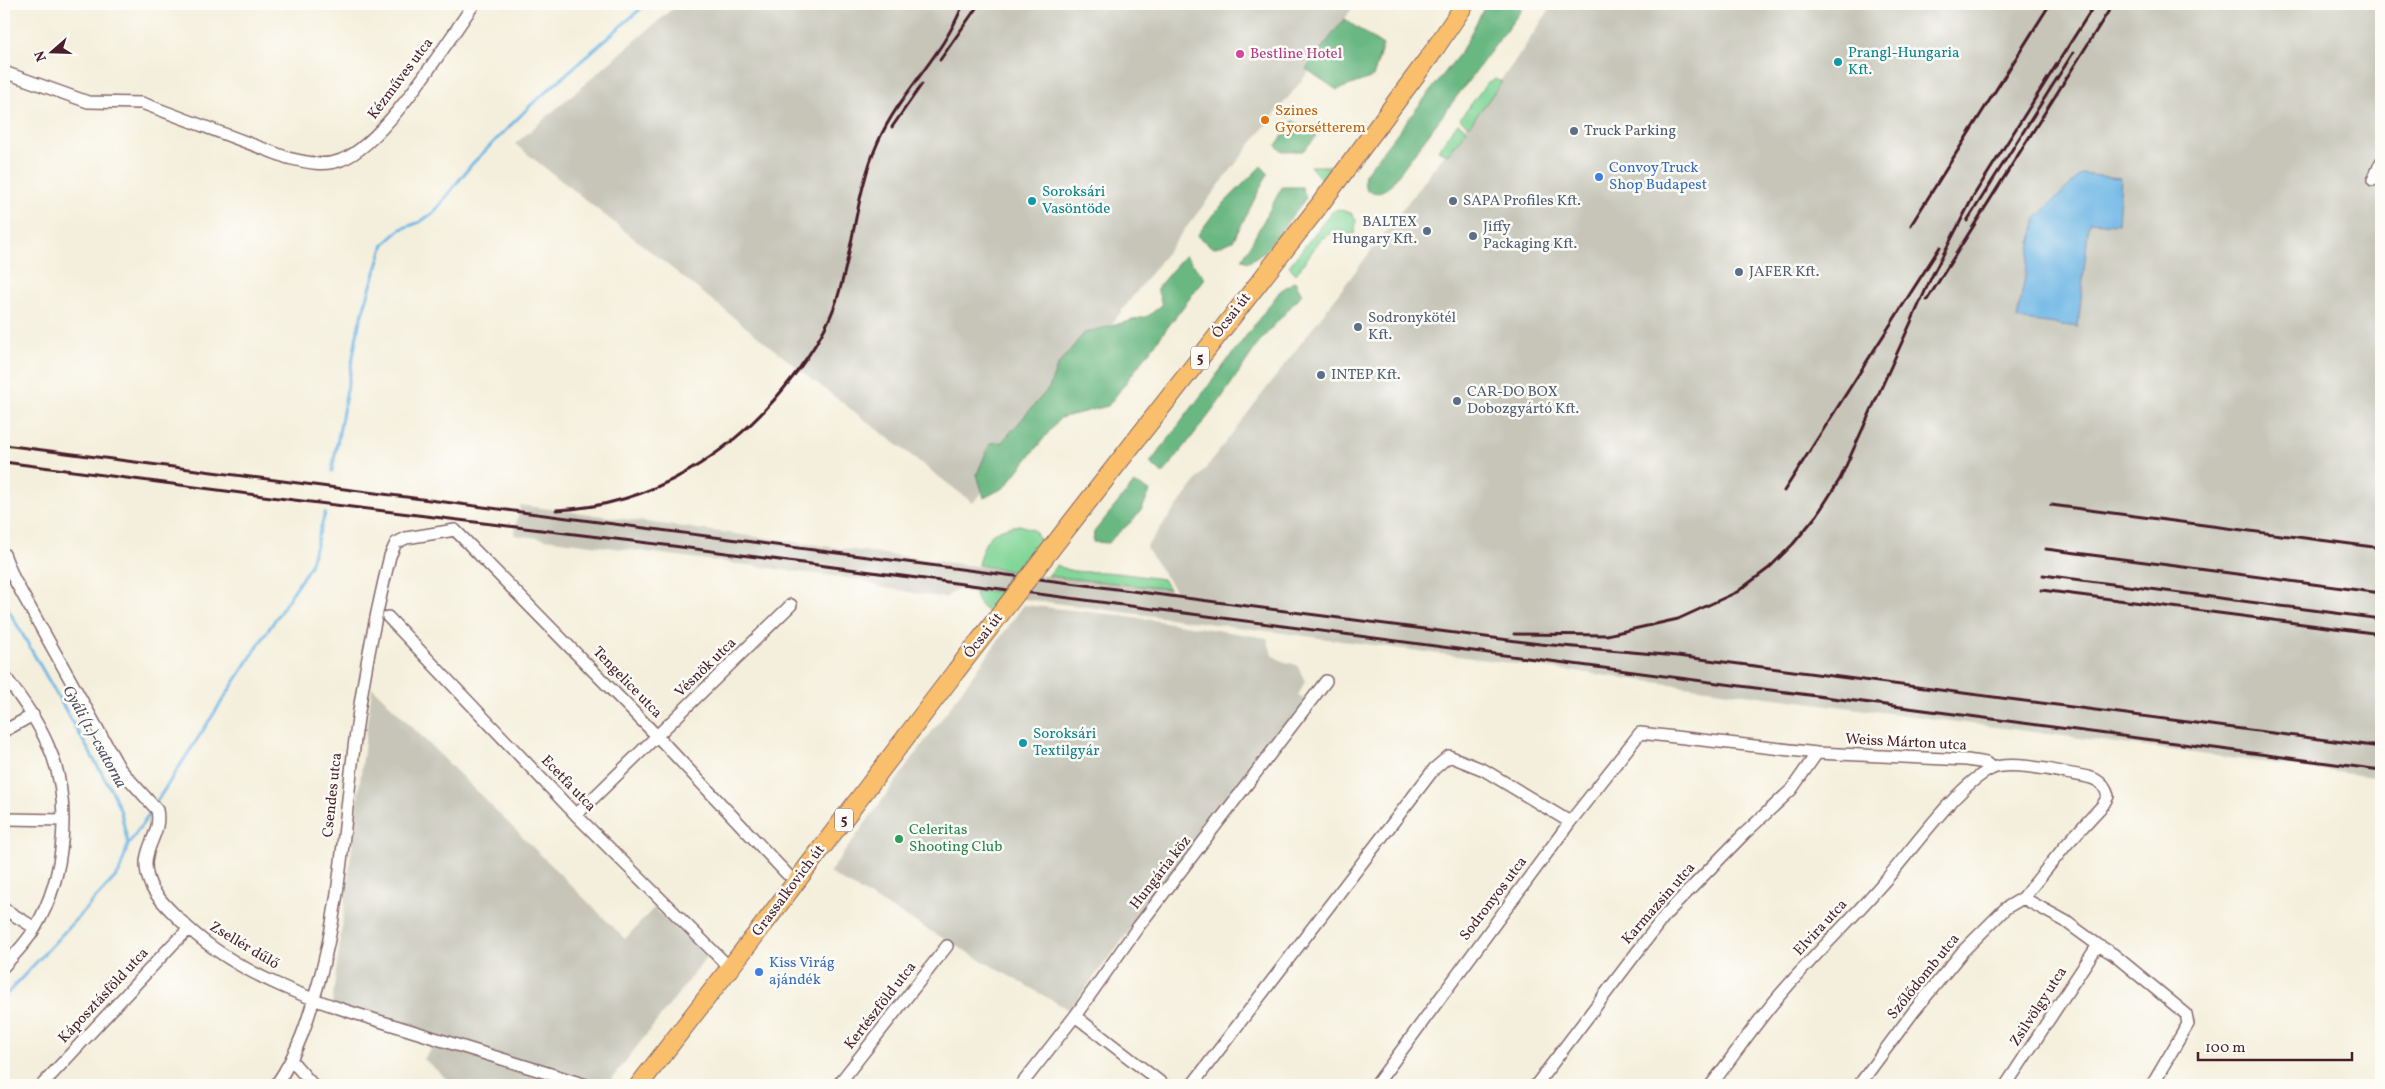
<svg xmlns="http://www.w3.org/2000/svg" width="2385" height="1089" viewBox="0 0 2385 1089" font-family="Vollkorn,serif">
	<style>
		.industrial { fill: #c6c5b8 }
		.green { fill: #82d699; stroke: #667a62 }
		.forest { fill: #69b781; stroke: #5a6b56 }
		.water { fill: #6db6e5; stroke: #5c6a88 }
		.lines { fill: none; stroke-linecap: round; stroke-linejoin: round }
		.stream { stroke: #6db6e5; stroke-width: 3 }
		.minor-casing { stroke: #866869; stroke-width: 14 }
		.primary-casing { stroke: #866869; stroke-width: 20 }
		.minor { stroke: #fff; stroke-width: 11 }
		.primary { stroke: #f9bf6d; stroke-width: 18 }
		.rail { stroke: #4a1f2b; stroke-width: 3 }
		.primary-bridge-casing { stroke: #866869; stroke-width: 20; stroke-linecap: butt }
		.primary-bridge { stroke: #f9bf6d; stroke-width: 18 }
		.hotel-dot { fill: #d1479c; stroke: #fdfcf7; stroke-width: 2 }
		.culture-dot { fill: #0f9aa8; stroke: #fdfcf7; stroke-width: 2 }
		.food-dot { fill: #e8710a; stroke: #fdfcf7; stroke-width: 2 }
		.service-dot { fill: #5c6f8a; stroke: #fdfcf7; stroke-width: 2 }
		.shop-dot { fill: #3f7fe0; stroke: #fdfcf7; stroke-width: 2 }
		.leisure-dot { fill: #2e9e5b; stroke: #fdfcf7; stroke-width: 2 }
		.labels { text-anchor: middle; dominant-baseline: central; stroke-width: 5; stroke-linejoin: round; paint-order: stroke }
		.shield { fill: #fdfcf7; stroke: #806168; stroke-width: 1 }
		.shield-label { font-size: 14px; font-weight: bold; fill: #4a1f2b }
		.culture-label { font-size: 15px; fill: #0d838f; stroke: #fdfcf7; text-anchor: start }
		.hotel-label { font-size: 15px; fill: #b23c85; stroke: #fdfcf7; text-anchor: start }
		.street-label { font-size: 15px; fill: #4a1f2b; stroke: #fdfcf7 }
		.food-label { font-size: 15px; fill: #c56008; stroke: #fdfcf7; text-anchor: start }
		.service-label { font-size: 15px; fill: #4e5e75; stroke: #fdfcf7; text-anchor: start }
		.shop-label { font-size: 15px; fill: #366cbe; stroke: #fdfcf7; text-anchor: start }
		.leisure-label { font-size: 15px; fill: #27864d; stroke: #fdfcf7; text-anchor: start }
		.water-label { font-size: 16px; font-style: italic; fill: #56546c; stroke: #fdfcf7 }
	</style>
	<rect width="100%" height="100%" fill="#fdfcf7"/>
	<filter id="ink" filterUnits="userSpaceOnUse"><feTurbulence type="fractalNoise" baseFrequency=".02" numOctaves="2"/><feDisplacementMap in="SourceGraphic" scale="10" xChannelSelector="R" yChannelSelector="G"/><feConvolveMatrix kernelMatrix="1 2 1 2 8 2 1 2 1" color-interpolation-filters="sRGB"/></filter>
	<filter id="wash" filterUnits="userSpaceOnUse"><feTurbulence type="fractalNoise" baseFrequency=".0096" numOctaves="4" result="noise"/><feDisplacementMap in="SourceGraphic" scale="20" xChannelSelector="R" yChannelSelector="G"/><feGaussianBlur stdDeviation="1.12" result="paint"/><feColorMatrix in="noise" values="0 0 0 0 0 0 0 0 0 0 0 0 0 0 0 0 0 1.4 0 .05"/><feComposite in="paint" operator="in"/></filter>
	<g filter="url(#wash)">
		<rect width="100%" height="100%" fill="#f4efdc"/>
		<path class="industrial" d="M678 4H1355L1311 69 1254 140 973 503 805 374 515 144Z
			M1553 4H2381V778L956 590 945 598 879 587 863 580 514 535 520 505 1048 576 1169 589 1176 592 1146 547 1516 60Z
			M1024 605 1126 616 1267 638 1272 655 1282 661 1297 665 1305 681 1298 696 1306 700 1294 717 1069 1010 829 873Z
			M372 687 625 939 654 908 707 957 607 1085H453L424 1059 432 1047 331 1012Z"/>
		<path class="green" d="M1495 79 1502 82 1469 126 1460 119 1487 83Z
			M1458 123 1467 129 1448 155 1438 150Z
			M1341 162 1324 188 1320 178 1310 166H1329Z
			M1337 209 1351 213 1356 220 1355 233 1349 235 1338 230 1321 239 1296 274 1289 266 1331 213Z
			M1020 525 1034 530 1044 546 1023 573 978 565C985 538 990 529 1020 525Z
			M1057 565C1071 574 1088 571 1104 572 1124 573 1144 577 1163 579L1169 589 1048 576Z
			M995 591 1009 594 993 613C982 610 976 603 975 592Z"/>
		<path class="forest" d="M1486 4H1516L1523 8 1389 187 1378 193 1367 191 1364 182 1365 174 1461 52Z
			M1344 19 1383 45 1373 77 1337 90 1306 69Z
			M1293 121 1317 136 1303 151H1282L1276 146Z
			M1261 166 1268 173 1233 241 1213 248 1197 236 1214 213Z
			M1282 187H1302L1306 198 1266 250 1249 262 1242 260Z
			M1185 255 1205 278 1108 406 1060 418 1005 487 984 498 977 474 990 443 1002 442 1049 388 1057 366 1084 333 1148 316 1162 305 1157 288Z
			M1295 281 1302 294 1260 341 1216 406 1163 474 1150 463 1280 291Z
			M1134 483 1150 491C1146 502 1141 513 1132 521 1122 531 1118 531 1109 543L1093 542 1094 532Z"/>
		<path class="water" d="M2081 174 2121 178 2118 224 2089 222 2078 327 2017 319 2036 218Z"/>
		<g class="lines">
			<path class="stream" d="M332 471 359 324 384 244 401 229 420 222 434 212 472 164 531 105 646 4
				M4 602 113 793 121 812 128 845 119 873 4 997
				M155 804 310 566 325 513
				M128 845 152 810"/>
		</g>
	</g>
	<g filter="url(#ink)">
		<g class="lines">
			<g class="minor-casing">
				<path id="minor" d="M4 72 88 102 142 103 288 158C305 162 324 167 341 160 384 145 446 43 474 4
					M2373 180 2381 162
					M4 554 14 579 120 769 157 810C163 839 135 849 151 886 157 898 168 908 178 918 245 986 343 1009 431 1037 483 1053 534 1069 586 1085
					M388 617 576 815 730 968
					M4 675C20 697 36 718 47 743 73 798 66 876 35 928 27 942 15 954 4 966
					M4 731 33 715
					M576 815 791 605
					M7 819 63 820
					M2023 898 2065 921 2098 945 2113 954 2186 1014 2188 1024 2152 1085
					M4 909 35 928
					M1075 1016 1164 1085
					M292 1061 313 1085
					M42 1085 173 944 189 929
					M276 1085C299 1051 308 1020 319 981 339 910 343 837 352 764 360 694 373 625 390 556L396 543 406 538 455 530 657 736 787 874
					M838 1085 947 946
					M1021 1085 1075 1016 1138 927 1326 681
					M1192 1085 1434 769 1449 756 1484 770 1570 822
					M1376 1085 1570 822 1640 733 1817 753 1967 760 1986 763 1992 768
					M1536 1085 1666 914 1744 834 1791 790 1817 753
					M1711 1085C1736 1053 1758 1019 1785 989 1816 953 1851 920 1882 884 1910 853 1956 786 1991 769 2006 761 2049 769 2066 773 2085 777 2102 775 2108 796L2103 805 2066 845 2023 898 2006 908 1963 951 1914 1011 1859 1085
					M2006 1085 2098 945"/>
			</g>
			<g class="primary-casing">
				<path id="primary" d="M1082 509 1318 207 1430 56 1465 4
					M639 1085 764 924 956 671"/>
			</g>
			<use href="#minor" class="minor"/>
			<use href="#primary" class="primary"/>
			<path class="rail" d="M940 60 979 4
				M892 127 922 84
				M1967 221 2073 53
				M1911 225 2050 4
				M1927 300 2113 4
				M4 445 1540 644 1677 656 2381 747
				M4 462 294 500 673 546 2381 770
				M1784 491 1940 247
				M2051 505 2381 548
				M556 510C653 506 735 453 792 378 810 355 828 328 837 299 854 248 856 191 878 142 900 92 944 55 963 4
				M2046 549 2381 593
				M2043 575 2381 619
				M2041 590 2381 634
				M1514 634 1607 635 1678 619 1737 592 1769 568 1793 544 1817 515 1840 479 1931 278 1974 195 2095 4"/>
			<g class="primary-bridge-casing">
				<path id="primary-bridge" d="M956 671 1082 509"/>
			</g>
			<use href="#primary-bridge" class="primary-bridge"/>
		</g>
	</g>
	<circle class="hotel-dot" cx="1240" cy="54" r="5"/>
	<g class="culture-dot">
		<circle cx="1838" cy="62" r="5"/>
		<circle cx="1032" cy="201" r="5"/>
		<circle cx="1023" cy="743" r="5"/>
	</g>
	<circle class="food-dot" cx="1265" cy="120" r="5"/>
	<g class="service-dot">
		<circle cx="1574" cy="131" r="5"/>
		<circle cx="1453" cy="201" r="5"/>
		<circle cx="1427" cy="231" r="5"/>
		<circle cx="1473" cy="236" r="5"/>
		<circle cx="1739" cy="272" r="5"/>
		<circle cx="1358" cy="327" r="5"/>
		<circle cx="1321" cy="375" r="5"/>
		<circle cx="1457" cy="401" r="5"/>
	</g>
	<g class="shop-dot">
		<circle cx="1599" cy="177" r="5"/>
		<circle cx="759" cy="972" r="5"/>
	</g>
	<circle class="leisure-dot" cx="899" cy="839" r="5"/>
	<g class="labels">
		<g class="shield">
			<rect x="1191" y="346.5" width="18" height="23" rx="4"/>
			<rect x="835" y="808.5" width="18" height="23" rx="4"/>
		</g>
		<g class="shield-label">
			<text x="1200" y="358">5</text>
			<text x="844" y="820">5</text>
		</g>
		<g class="culture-label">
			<text x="1848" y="53">Prangl-Hungaria<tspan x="1848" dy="17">Kft.</tspan></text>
			<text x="1042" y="192">Soroksári<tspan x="1042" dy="17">Vasöntöde</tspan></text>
			<text x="1033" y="734">Soroksári<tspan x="1033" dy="17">Textilgyár</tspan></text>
		</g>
		<g class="hotel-label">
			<text x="1250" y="54">Bestline Hotel</text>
		</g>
		<g class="street-label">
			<text transform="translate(401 79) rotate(-53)">Kézműves utca</text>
			<text transform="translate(1232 316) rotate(-52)">Ócsai út</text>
			<text transform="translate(984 636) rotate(-52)">Ócsai út</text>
			<text transform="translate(706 668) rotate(-44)">Vésnök utca</text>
			<text transform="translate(627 683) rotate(46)">Tengelice utca</text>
			<text transform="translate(1906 743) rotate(3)">Weiss Márton utca</text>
			<text transform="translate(568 784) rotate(46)">Ecetfa utca</text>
			<text transform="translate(333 795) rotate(-84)">Csendes utca</text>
			<text transform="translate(1161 873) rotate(-52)">Hungária köz</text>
			<text transform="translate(789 891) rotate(-53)">Grassalkovich út</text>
			<text transform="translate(1494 899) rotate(-53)">Sodronyos utca</text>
			<text transform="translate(1659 904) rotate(-49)">Karmazsin utca</text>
			<text transform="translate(1821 928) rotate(-47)">Elvira utca</text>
			<text transform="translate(244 946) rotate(31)">Zsellér dűlő</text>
			<text transform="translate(1924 977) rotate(-51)">Szőlődomb utca</text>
			<text transform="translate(104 996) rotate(-47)">Káposztásföld utca</text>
			<text transform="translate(881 1006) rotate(-52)">Kertészföld utca</text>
			<text transform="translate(2039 1007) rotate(-57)">Zsilvölgy utca</text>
		</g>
		<g class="food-label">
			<text x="1275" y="111">Szines<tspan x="1275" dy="17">Gyorsétterem</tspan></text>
		</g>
		<g class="service-label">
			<text x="1584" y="131">Truck Parking</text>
			<text x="1463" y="201">SAPA Profiles Kft.</text>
			<text x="1417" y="222" text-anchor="end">BALTEX<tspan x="1417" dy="17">Hungary Kft.</tspan></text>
			<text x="1483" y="227">Jiffy<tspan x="1483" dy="17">Packaging Kft.</tspan></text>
			<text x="1749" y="272">JAFER Kft.</text>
			<text x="1368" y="318">Sodronykötél<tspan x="1368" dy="17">Kft.</tspan></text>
			<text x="1331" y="375">INTEP Kft.</text>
			<text x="1467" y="392">CAR-DO BOX<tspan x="1467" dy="17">Dobozgyártó Kft.</tspan></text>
		</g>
		<g class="shop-label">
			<text x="1609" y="168">Convoy Truck<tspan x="1609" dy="17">Shop Budapest</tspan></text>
			<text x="769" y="963">Kiss Virág<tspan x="769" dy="17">ajándék</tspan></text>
		</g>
		<g class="leisure-label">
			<text x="909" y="830">Celeritas<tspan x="909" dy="17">Shooting Club</tspan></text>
		</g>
		<g class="water-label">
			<text transform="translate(94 737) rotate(61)">Gyáli (1.)-csatorna</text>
		</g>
	</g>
	<rect width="2385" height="1089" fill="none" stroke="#fdfcf7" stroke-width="20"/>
	<g transform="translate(52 52) rotate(250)" stroke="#fdfcf7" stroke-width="4" paint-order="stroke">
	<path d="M0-4L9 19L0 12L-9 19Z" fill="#4a1f2b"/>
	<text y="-8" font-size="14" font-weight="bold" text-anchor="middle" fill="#4a1f2b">N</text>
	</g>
	<path d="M2198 1052v8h154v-8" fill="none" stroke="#4a1f2b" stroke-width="2.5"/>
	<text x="2205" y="1052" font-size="15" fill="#4a1f2b" stroke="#fdfcf7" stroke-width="4" paint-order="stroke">100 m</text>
</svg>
